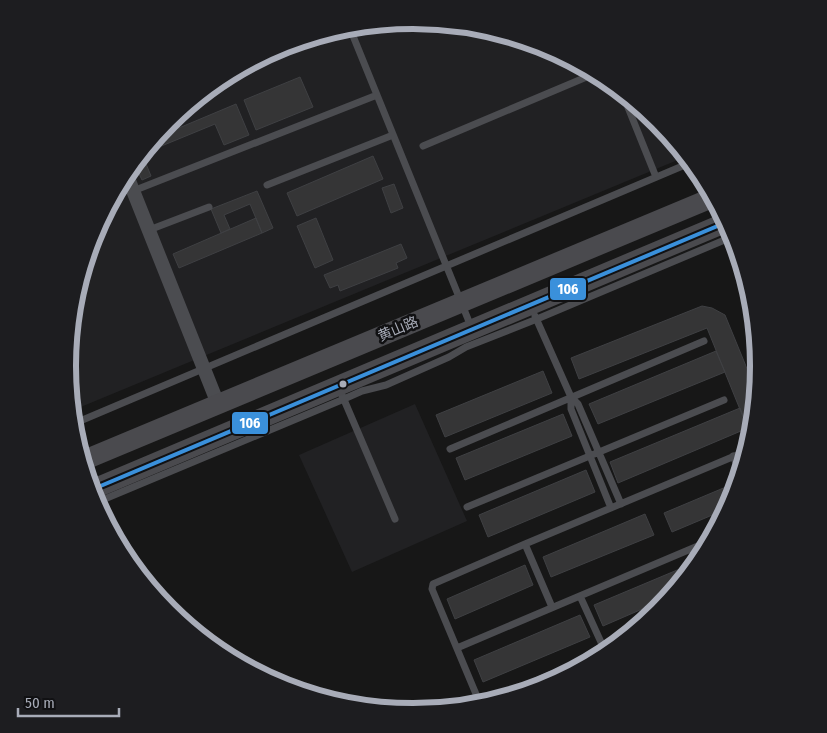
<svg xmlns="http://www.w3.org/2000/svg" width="827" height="733" viewBox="0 0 827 733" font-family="'Fira Sans Condensed','Noto Sans SC',sans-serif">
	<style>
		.built { fill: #212123 }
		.building { fill: #353536; stroke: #3f4043 }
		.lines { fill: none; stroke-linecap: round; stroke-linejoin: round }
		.path { stroke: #4d4e52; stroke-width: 2.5; stroke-dasharray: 2.5 4; stroke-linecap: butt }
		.service { stroke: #4b4c50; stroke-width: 7 }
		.minor { stroke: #4b4c50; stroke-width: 14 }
		.secondary { stroke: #4a4a4e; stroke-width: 20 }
		.bus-1-casing { stroke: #111113; stroke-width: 8 }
		.bus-1 { stroke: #3a90db; stroke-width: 4 }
		.bus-dot { fill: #a8acb8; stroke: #111113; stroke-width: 2 }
		.labels { text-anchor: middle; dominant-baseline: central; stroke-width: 5; stroke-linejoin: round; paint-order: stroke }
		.street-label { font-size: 14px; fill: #a8acb8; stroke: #111113 }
		.rim { fill: none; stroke: #a8acb8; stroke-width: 6 }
		.line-badge { stroke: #111113; stroke-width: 2 }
		.badge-label { font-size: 14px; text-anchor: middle; font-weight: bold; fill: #fff }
	</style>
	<rect width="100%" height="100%" fill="#171717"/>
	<path class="built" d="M414 20 481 27 546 46 606 79 659 122 682 150 685 157 71 411 67 366 74 299 93 234 126 174 169 121 221 78 281 46 346 27Z
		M415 404 467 521 352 572 299 455Z"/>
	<path class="building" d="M300 77 313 107 256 130 244 100Z
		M236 104 249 135 224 145 215 124 142 154 151 176 142 180 134 163 155 138Z
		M373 156 383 179 297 216 287 193Z
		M394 184 403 208 391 213 382 188Z
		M257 191 273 228 262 233 250 204 224 215 230 229 221 233 211 209Z
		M256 218 262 233 179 268 173 254Z
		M316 218 333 260 315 268 297 226Z
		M401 244 407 258 396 263 398 268 340 291 338 285 330 288 324 275Z
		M702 306 712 308 725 315 757 393 752 439 707 328 579 379 571 358Z
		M716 351 725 372 598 424 589 404Z
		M543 371 552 393 445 437 436 415Z
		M740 408 748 428 618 483 610 462Z
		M563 414 572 436 465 480 456 458Z
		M586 470 595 492 488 537 479 515Z
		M733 484 736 491 734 499 729 508 672 532 664 513Z
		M645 514 654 535 551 577 543 557Z
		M701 560 670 597 603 626 594 605Z
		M525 565 533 585 455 619 447 599Z
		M580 615 590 637 483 682 474 660Z"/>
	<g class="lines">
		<path class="path" d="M736 245 740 254"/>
		<path class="service" d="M349 26 472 329
			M621 90 656 177
			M423 146 596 73
			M267 185 393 135
			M133 191 377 95
			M149 230 209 207
			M535 316 571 397 578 404 621 504
			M342 395 395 519
			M571 397V409L611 508
			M73 424 692 162
			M450 449 704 341
			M733 456 741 475
			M95 503 344 399 362 391 386 385 449 357 466 347 537 319 734 236
			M467 507 724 400
			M525 544 552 607
			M580 596 605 651
			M457 648 712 540
			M480 705 617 646
			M481 706 432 589 433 584 525 544 749 450"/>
		<path class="minor" d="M126 173 218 404"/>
		<path class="secondary" d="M82 461 714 197
			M91 490 727 222"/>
		<g class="bus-1-casing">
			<path id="bus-1" d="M91 490 727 222"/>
		</g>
		<use href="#bus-1" class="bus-1"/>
	</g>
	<circle class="bus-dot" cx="343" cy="384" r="4.5"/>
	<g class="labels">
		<g class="street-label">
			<text transform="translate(398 329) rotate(-23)">黄山路</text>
		</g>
	</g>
	<path d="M0 0H827V733H0ZM76 366a337 337 0 1 1 674 0a337 337 0 1 1-674 0Z" fill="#1d1d20" fill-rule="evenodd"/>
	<path class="rim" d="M76 366a337 337 0 1 1 674 0a337 337 0 1 1-674 0Z"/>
	<g class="line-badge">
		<rect x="549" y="277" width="38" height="24" rx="5" fill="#3a90db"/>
		<rect x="231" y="411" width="38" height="24" rx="5" fill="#3a90db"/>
	</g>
	<g class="badge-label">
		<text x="568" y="294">106</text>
		<text x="250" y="428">106</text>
	</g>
	<path d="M18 708v8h101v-8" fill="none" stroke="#a8acb8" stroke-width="2.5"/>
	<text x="25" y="708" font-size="15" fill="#a8acb8" stroke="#111113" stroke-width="4" paint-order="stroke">50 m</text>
</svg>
